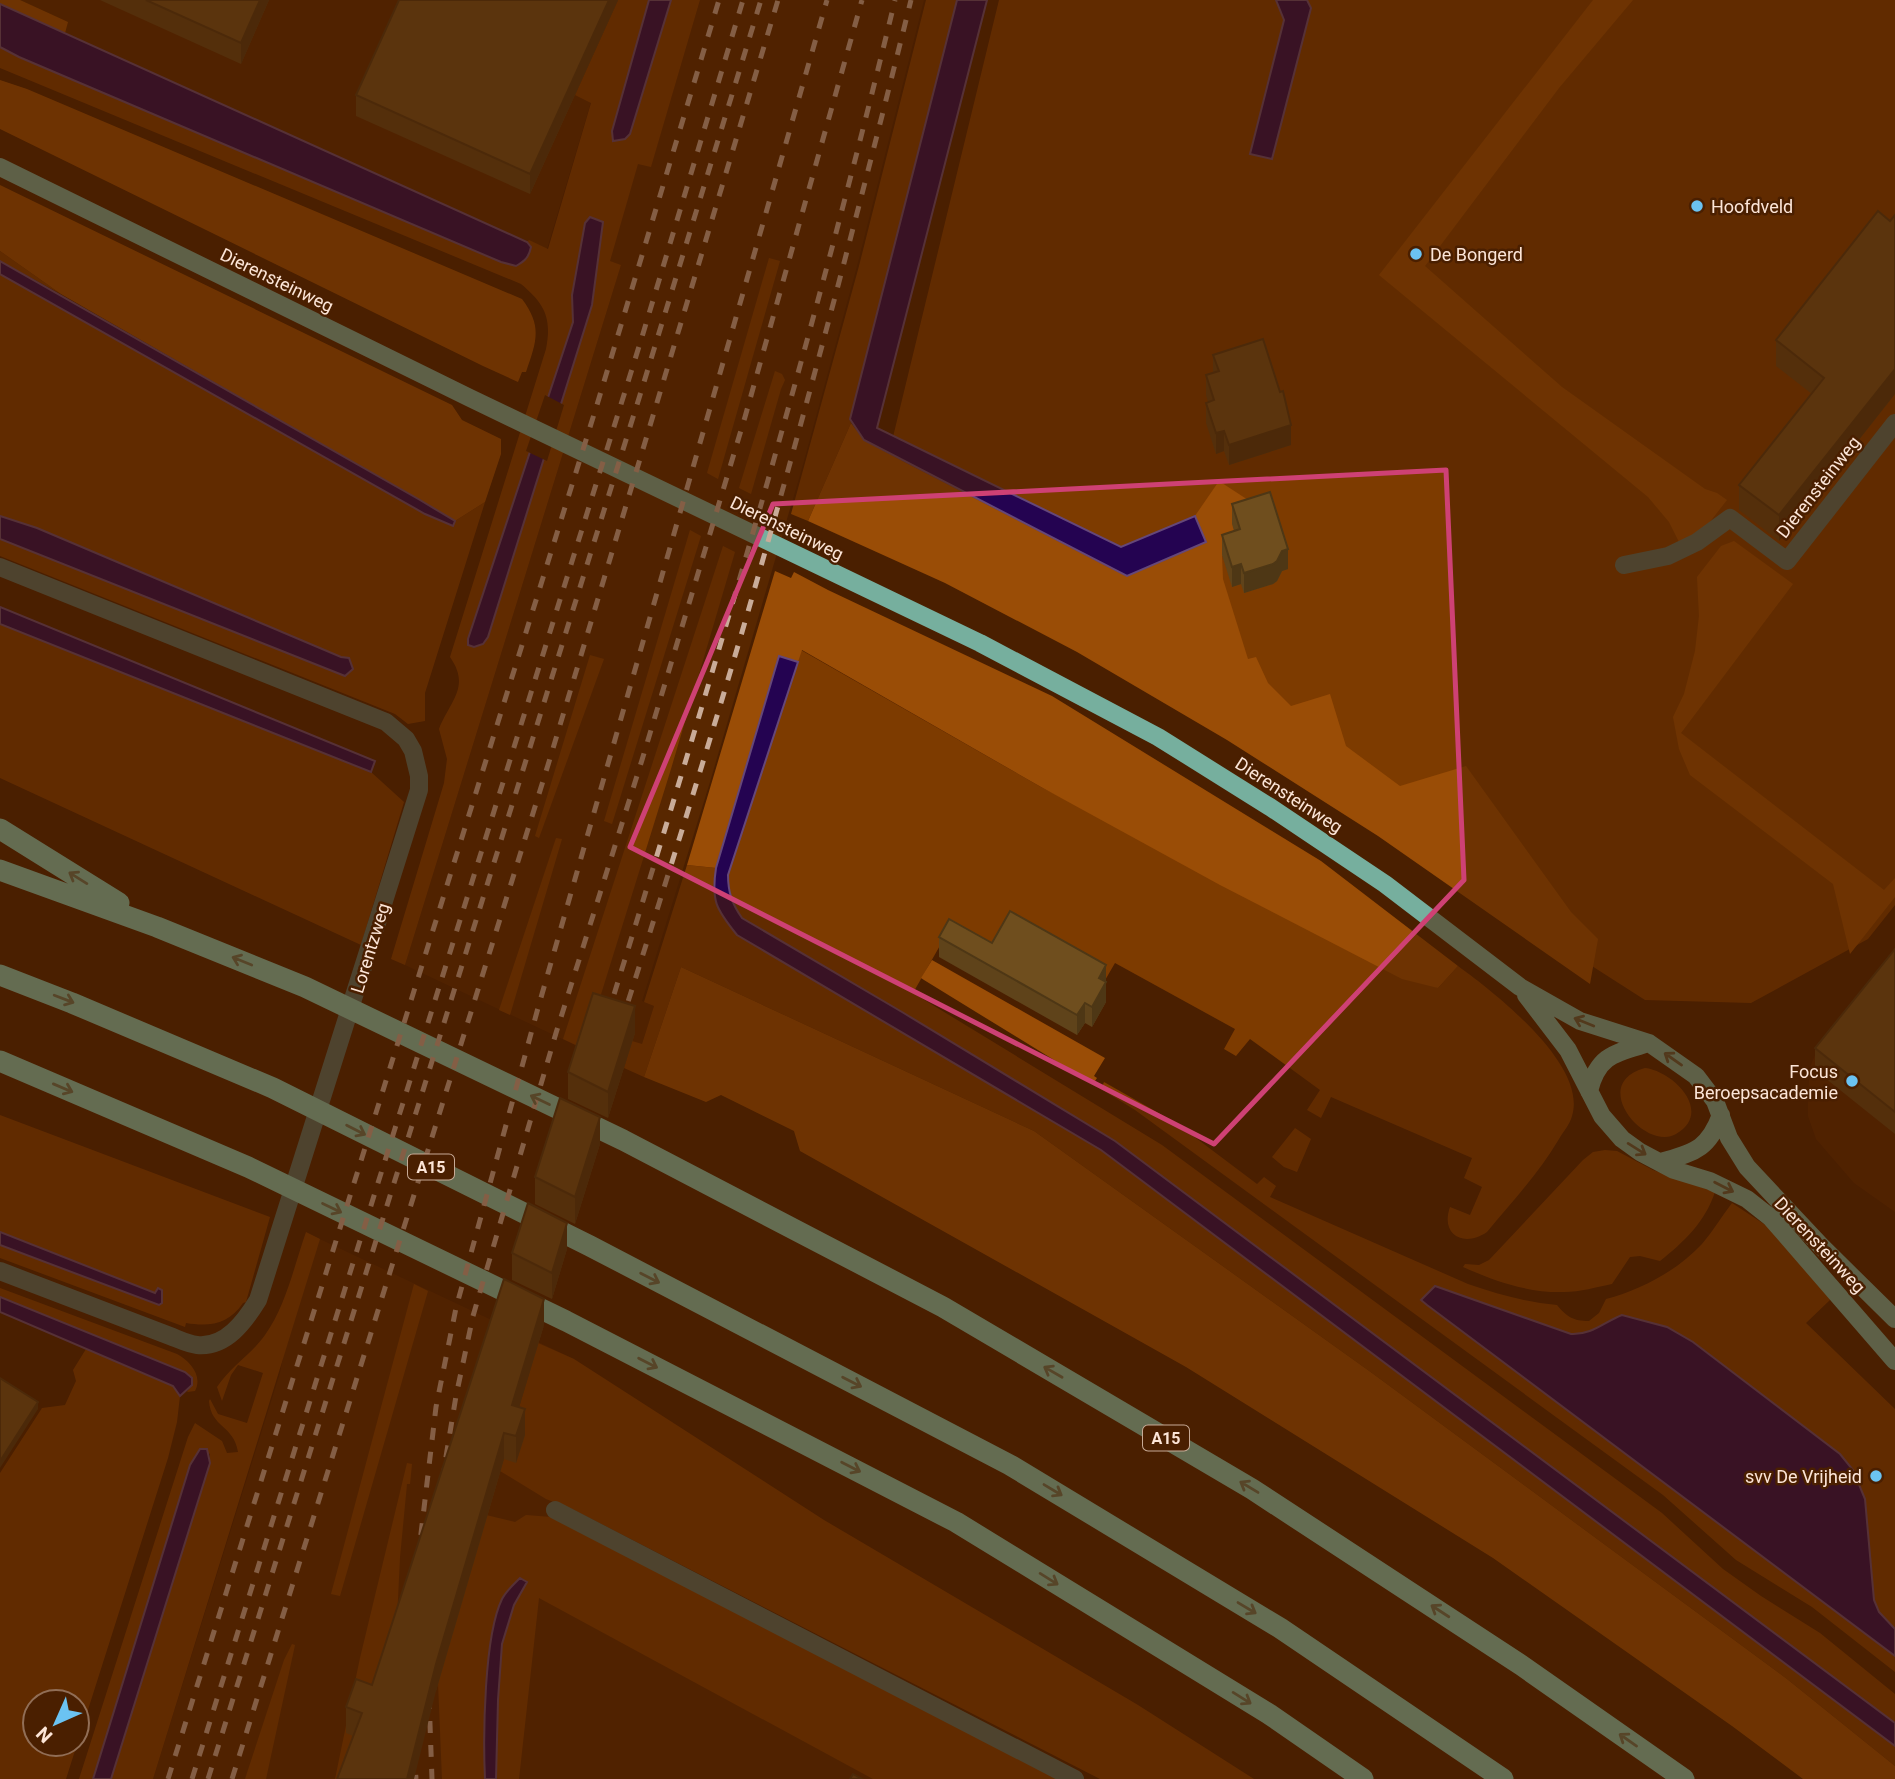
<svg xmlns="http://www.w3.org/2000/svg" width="1895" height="1779" viewBox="0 0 1895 1779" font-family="Roboto,sans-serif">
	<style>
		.built { fill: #582700 }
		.green { fill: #7d3b00; fill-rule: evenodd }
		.forest { fill: #9a4d06 }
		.water { fill: #240351; stroke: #654779; stroke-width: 2 }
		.pier { fill: #4a1f00 }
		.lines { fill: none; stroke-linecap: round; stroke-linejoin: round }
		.minor { stroke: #536f66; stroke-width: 18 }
		.major { stroke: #76af9e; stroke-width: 18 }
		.highway { stroke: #83c9b4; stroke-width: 21 }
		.rail { stroke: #c9ac99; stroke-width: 5; stroke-dasharray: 12 12; stroke-linecap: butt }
		.wall { fill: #5f431a }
		.shaded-wall { fill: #4e3715 }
		.building { fill: #6f4e1e; stroke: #4e3715; stroke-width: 2 }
		.oneway { stroke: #66745a }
		.oneway2 { stroke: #5c593f }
		.marked { fill: none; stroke: #ce4174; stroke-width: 5; stroke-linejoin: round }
		.poi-dot { fill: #6bc3f2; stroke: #4a1f00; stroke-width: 2.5 }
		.labels { text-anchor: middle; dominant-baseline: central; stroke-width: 5; stroke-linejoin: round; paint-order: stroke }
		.shield { fill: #4a1f00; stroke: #c7aa96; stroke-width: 2 }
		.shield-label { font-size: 16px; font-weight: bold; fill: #fce5d7 }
		.poi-label { font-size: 18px; fill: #fce5d7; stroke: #4a1f00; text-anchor: start }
		.street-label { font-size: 18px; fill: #fce5d7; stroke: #4a1f00 }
	</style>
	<rect width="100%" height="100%" fill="#4a1f00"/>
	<path class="built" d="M0 0H618L576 94 591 102 547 249 520 250 0 42Z
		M700 0H924L857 266 802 468 710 782 642 1001 654 1006 642 1044 624 1068 405 965 621 265 609 261 638 163 651 166Z
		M1895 956V1212L1854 1183 1816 1139 1808 1116V1094L1810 1067 1819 1046Z
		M307 1233 574 1359 561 1504 930 1779H496L498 1700 485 1770V1779H153L280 1373Z"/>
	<path class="green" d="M618 0H700L651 167 638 164 610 261 621 265 405 965 391 959 444 783 447 759 439 729C450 701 471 687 450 657L546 349C552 318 545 304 521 284L0 68V47L501 262 516 266 531 247 527 242 529 240 548 249 591 103 575 95Z
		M926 0H957L850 419 851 423 808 521 791 514 859 266Z
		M999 0H1895V905L1868 939 1751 1003 1645 1000 876 507Z
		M0 251 61 294 0 261Z
		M769 258 780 261 718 479 707 473Z
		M0 274 425 514 453 526 455 521 485 502 425 693V721L408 724 395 714 0 556V539L345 676 353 669 349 658 341 657 37 528 0 516Z
		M775 371 782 374 785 380 781 389 751 494 739 488Z
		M690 530 701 536 612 824 604 821Z
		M723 546 735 552 671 769 584 1049 563 1039Z
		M0 624 371 772 404 802 361 945 0 778Z
		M801 650 1041 787 1438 988 1458 966C1494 992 1588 1065 1572 1116 1570 1124 1563 1132 1559 1139 1539 1173 1512 1202 1487 1232 1464 1248 1440 1235 1450 1207L1470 1215 1482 1187 1464 1178 1472 1158 1331 1097 1321 1118 1307 1110 1320 1090 1250 1039 1236 1056 1224 1049 1235 1029 1115 963 1104 982 990 960 946 935 913 993 1162 1145 1662 1513 1723 1569 1761 1596 1820 1633 1895 1694V1723L1115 1141 902 1012 742 918C732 904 728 892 728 875Z
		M590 655 604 659 539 838 535 836Z
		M556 838 562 839 510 1015 499 1010Z
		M687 865 716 868 713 890 737 935 1101 1150 1895 1746V1766L1787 1679 1372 1373 1034 1131 681 967 644 1077 624 1068 632 1041 642 1044 654 1006 644 1002Z
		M1645 1068C1673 1071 1714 1112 1676 1134 1646 1152 1587 1084 1645 1068Z
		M1104 1082 1176 1123 1257 1184 1264 1177 1276 1186 1270 1197 1468 1284C1497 1294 1525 1302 1557 1305 1567 1317 1573 1321 1589 1321L1599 1313 1606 1299C1641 1290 1678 1270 1702 1244 1713 1231 1722 1216 1732 1203L1773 1230 1827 1294 1830 1300 1806 1323 1895 1409V1629L1879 1612 1874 1600 1840 1454 1693 1342 1667 1327 1622 1315 1594 1331 1583 1335 1571 1334 1532 1321 1422 1300 1863 1629 1895 1656V1672L1812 1607 1736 1560 1663 1495 1135 1110 1101 1089Z
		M0 1115 270 1217 246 1302 243 1303C229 1324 210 1327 186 1323L185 1327 0 1258V1245L159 1305 162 1303V1291L156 1293 0 1232Z
		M1295 1128 1311 1139 1297 1172 1284 1167 1272 1157Z
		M1605 1150 1617 1151 1653 1170 1715 1192C1705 1222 1684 1242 1660 1261L1640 1256 1630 1257 1612 1284C1597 1287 1580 1292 1564 1292 1528 1293 1494 1281 1463 1267L1465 1264 1479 1265 1489 1260 1583 1160 1593 1152Z
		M306 1232 320 1239 153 1779H111L210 1463V1454L200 1449 190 1465 93 1779H79L188 1437 195 1423 222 1441 227 1453 238 1452C234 1425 211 1428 209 1401L210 1399 218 1414 247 1423 263 1373 238 1365 231 1375 222 1401 217 1387C231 1366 251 1355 265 1335 286 1306 294 1266 306 1232Z
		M414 1284 428 1291 340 1596 331 1594Z
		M0 1288 177 1354C190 1361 203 1376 195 1391L187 1392 192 1385 185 1372 0 1297Z
		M538 1343 574 1359 824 1520 1138 1705 1254 1779H1100L574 1510 546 1499 500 1471Z
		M86 1349 173 1386 180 1396 177 1422 168 1458 66 1779H0V1473L42 1408 65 1405 76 1381 73 1370ZM35 1702H77V1744H35Z
		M407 1463 412 1464 410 1484H407L400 1557 396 1640 347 1779H335L360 1658Z
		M486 1515 515 1522 526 1515 551 1517 1058 1779H873L539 1598 519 1779H496L498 1700 502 1644 514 1605 526 1582 520 1578C514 1584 506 1591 502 1599 484 1636 483 1736 485 1779H442L438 1682Z
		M292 1644 295 1645 266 1779H245L284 1660Z"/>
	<path class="forest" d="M0 0H20L68 22 65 33 0 4Z
		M1593 0H1633L1559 88 1425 266 1562 387 1705 489 1717 493 1727 500 1691 546 1682 548 1669 522 1648 497 1379 275Z
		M0 80 27 89 522 299C543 327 536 342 526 372H522L518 382 483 366 0 129Z
		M0 185 452 405 462 420 501 439V454L485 502 455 521 61 294 0 251Z
		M851 423 864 440 904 462 1126 576 1166 558 1219 481 1268 513 1240 549 1222 556 1223 579 1248 659 1256 657 1268 683 1291 706 1330 694 1346 746 1400 786 1466 766 1571 912 1598 939 1590 984 1378 836 1227 740 1077 652 945 583 808 521Z
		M1734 541 1793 584 1681 733 1884 890 1895 878V897L1850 954 1833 884 1690 775 1679 749 1673 717 1684 694 1695 651 1699 616 1697 577 1721 546Z
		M775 571 791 578 794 572 828 590 1052 696 1321 861 1458 966 1438 988 1402 979 1220 885 1041 787 802 650 798 662 779 657 716 868 687 865Z
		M932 960 1105 1058 1094 1076 1097 1078 1093 1084 924 980 921 978Z
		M681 967 1034 1131 1372 1373 1787 1679 1895 1766V1779H1803L1732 1726 1493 1558 1186 1367 800 1151 794 1131 721 1095 706 1102 644 1077Z"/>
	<path class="water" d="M649 0H671L630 134 625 139 613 141 612 131Z
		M957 0H987L877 428 1121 547 1195 516 1206 542 1127 576 864 440 850 419Z
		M1276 0H1307L1311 8 1272 159 1250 154 1284 20Z
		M0 4 527 242 531 247C529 257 525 261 516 266L501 262 19 57 0 47Z
		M590 217 603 222 592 305 488 637 483 644 474 647 468 645V639L573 322 572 295 585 223Z
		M0 261 420 500 455 521 453 526 425 514 0 274Z
		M0 516 37 528 341 657 349 658 353 669 345 676 0 539Z
		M0 607 375 761 371 772 0 624Z
		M779 656 798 662 728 875C728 892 732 904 742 918L902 1012 1115 1141 1895 1723V1746L1101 1150 737 935C716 909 711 901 716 868Z
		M0 1232 155 1293 158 1288 162 1290V1303L159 1305 0 1245Z
		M1435 1286 1571 1334C1592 1335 1604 1322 1622 1315L1667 1327 1693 1342 1840 1454 1853 1470 1865 1499 1874 1600 1879 1612 1895 1629V1656L1427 1305 1421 1300Z
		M0 1297 185 1372 192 1378V1385L180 1396 173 1386 0 1312Z
		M200 1449H207L210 1463 111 1779H93L190 1465Z
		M520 1578 527 1582 514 1605 502 1644 498 1700 496 1779H485C483 1736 484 1636 502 1599 506 1591 514 1584 520 1578Z"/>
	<path class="pier" d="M545 395 564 405 547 461 526 451Z"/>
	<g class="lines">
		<path class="minor" d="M1624 565 1668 556 1697 542 1730 518 1787 561 1895 423
			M0 567 386 722 406 739 413 751 419 776V790L258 1300C245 1321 226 1348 197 1345 188 1344 178 1339 170 1336L0 1271
			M555 1510 1075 1779"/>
		<path class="major" d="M0 167 470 398 980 643 1158 737 1270 807 1385 884 1520 987 1580 1021 1649 1043 1696 1076 1715 1101 1729 1138 1747 1167 1821 1246 1895 1319
			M1526 995 1568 1050 1602 1116 1622 1139 1640 1152 1674 1170 1710 1181 1747 1199 1771 1218 1895 1361
			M1589 1091C1598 1054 1616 1053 1649 1043
			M1661 1162C1694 1152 1708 1150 1721 1115"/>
		<path class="highway" d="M0 829 119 903
			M0 870 157 927 305 987 623 1140 943 1307 1252 1489 1521 1665 1684 1779
			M0 975 72 1003 273 1088 590 1246 1010 1465 1280 1628 1503 1779
			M0 1061 248 1167 566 1321 956 1522 1269 1714 1363 1779"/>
		<path class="rail" d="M607 1017C712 680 812 343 895 0
			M621 1024C664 888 707 752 747 615 806 411 860 206 911 0
			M442 1481 456 1396 473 1316 556 1033 642 760 745 417 862 0
			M418 1559 436 1407 456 1308 538 1008 827 0
			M429 1697 432 1779
			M414 1751 416 1779
			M168 1779 596 408 719 0
			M192 1779 642 337 743 0
			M208 1779 640 395 761 0
			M232 1779 548 765 778 0"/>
	</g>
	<path class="wall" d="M100 0H269L241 64Z
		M399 0H618L530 194 356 116V95Z
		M1895 215V394L1779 541 1739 510V485L1812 394 1776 366V340Z
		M1213 355 1291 445 1229 465 1224 451 1216 454 1206 423V403L1208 402 1206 395V375L1213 373Z
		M1232 504 1288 569 1282 571 1277 581 1273 584 1244 593 1241 584 1232 587 1222 555V535L1234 531 1232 524Z
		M939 937 992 943 1106 965V1002L1092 1027 1085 1023 1077 1035 939 957Z
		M1895 949V1134L1815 1070V1048Z
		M635 1033 608 1118 568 1099V1072Z
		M600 1144 575 1224 535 1204V1177Z
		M567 1249 552 1299 512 1280V1253Z
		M544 1325 519 1407 525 1435 516 1463 504 1459 436 1691 353 1736 346 1733V1707L372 1685Z"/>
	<path class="shaded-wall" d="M260 0H269L241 64V43Z
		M609 0H618L530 194V174Z
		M1895 369V394L1779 541V515Z
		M1291 425V445L1229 465V445Z
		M1224 431V451L1216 454V433Z
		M1288 549V569L1282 571 1277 581 1273 584 1244 593V573L1282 551Z
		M1241 564V584L1232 587V567Z
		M1106 965V1002L1092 1027V1007L1099 978Z
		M1085 1003V1023L1077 1035V1015Z
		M635 1006V1033L608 1118V1092Z
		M600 1117V1144L575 1224V1197Z
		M567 1223V1249L552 1299V1273Z
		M544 1299V1325L512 1431V1405Z
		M38 1402V1409L0 1468V1461Z
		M525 1409V1435L516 1463V1436Z
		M504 1433V1459L436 1691 414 1779H407L436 1664Z"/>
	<path class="building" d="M146 0H260L241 43Z
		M399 0H609L530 174 356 95Z
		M1878 211 1890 221 1895 215V369L1779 515 1739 485 1824 378 1776 340Z
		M1263 339 1280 392 1283 391 1291 425 1229 445 1224 431 1216 433 1206 403 1214 400 1206 375 1219 371 1213 355Z
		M1270 492 1288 549 1282 551 1277 561 1273 564 1244 573 1241 564 1232 567 1222 535 1240 529 1232 504Z
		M1010 911 1106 965 1099 978 1106 982 1092 1007 1085 1003 1077 1015 939 937 949 919 992 943Z
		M1895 949V1112L1815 1048Z
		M593 993 635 1006 608 1092 568 1072Z
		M560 1098 600 1117 575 1197 535 1177Z
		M528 1203 567 1223 552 1273 512 1253Z
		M504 1279 544 1299 512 1405 525 1409 516 1436 504 1433 436 1664 407 1779H337L362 1713 346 1707 356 1679 372 1685Z
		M0 1378 38 1402 0 1461Z
		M853 1774 862 1779H850Z"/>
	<defs><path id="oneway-shaft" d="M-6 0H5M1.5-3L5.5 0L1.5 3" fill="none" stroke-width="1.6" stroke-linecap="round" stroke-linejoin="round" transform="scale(1.75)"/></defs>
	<g class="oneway">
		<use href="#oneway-shaft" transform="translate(78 878) rotate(-148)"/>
		<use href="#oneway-shaft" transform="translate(242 961) rotate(-158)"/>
		<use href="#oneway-shaft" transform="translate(64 999) rotate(21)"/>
		<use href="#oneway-shaft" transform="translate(63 1088) rotate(23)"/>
		<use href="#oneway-shaft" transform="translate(540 1100) rotate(-154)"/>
		<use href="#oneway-shaft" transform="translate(356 1130) rotate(27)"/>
		<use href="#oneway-shaft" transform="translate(332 1208) rotate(26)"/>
		<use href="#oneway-shaft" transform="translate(650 1278) rotate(27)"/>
		<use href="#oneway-shaft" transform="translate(648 1363) rotate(27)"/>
		<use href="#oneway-shaft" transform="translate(1053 1372) rotate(-150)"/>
		<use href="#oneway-shaft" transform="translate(852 1382) rotate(27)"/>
		<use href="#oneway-shaft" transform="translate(851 1467) rotate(27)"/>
		<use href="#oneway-shaft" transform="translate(1249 1487) rotate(-149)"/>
		<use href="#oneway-shaft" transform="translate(1053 1490) rotate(31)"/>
		<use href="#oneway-shaft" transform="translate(1049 1579) rotate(32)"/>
		<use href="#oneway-shaft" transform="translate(1247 1608) rotate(31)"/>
		<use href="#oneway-shaft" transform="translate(1440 1611) rotate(-147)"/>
		<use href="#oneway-shaft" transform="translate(1242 1698) rotate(32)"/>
		<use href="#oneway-shaft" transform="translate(1628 1740) rotate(-145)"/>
	</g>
	<g class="oneway2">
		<use href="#oneway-shaft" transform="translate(1584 1022) rotate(-158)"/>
		<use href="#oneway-shaft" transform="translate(1673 1059) rotate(-145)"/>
		<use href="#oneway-shaft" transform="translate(1637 1149) rotate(32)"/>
		<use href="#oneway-shaft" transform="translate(1724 1187) rotate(27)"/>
	</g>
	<path d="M0 0H1895V1779H0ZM1446 470 1464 880 1214 1144 630 847 773 504Z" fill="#4a1f00" fill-opacity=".55" fill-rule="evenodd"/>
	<path class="marked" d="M1446 470 1464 880 1214 1144 630 847 773 504Z"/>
	<g class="poi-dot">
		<circle cx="1697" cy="206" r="7"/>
		<circle cx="1416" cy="254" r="7"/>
		<circle cx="1852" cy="1081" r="7"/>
		<circle cx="1876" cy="1476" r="7"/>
	</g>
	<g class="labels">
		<g class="shield">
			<rect x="408" y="1154.5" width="46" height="25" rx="5"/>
			<rect x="1143" y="1425.5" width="46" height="25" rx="5"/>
		</g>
		<g class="shield-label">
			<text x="431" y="1167">A15</text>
			<text x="1166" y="1438">A15</text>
		</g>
		<g class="poi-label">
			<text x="1711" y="206">Hoofdveld</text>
			<text x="1430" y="254">De Bongerd</text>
			<text x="1838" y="1071" text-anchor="end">Focus<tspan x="1838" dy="21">Beroepsacademie</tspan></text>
			<text x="1862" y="1476" text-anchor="end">svv De Vrijheid</text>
		</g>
		<g class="street-label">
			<text transform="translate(277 280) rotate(26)">Dierensteinweg</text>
			<text transform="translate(1818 487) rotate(-52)">Dierensteinweg</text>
			<text transform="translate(787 528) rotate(26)">Dierensteinweg</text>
			<text transform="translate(1289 795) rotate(33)">Dierensteinweg</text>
			<text transform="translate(370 948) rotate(-73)">Lorentzweg</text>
			<text transform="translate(1820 1245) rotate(47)">Dierensteinweg</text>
		</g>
	</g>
	<g transform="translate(56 1723) rotate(225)"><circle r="33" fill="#4a1f00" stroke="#916e56" stroke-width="2"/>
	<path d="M0-5L12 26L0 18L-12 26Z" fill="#6bc3f2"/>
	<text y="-10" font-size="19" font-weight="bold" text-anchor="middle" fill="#fce5d7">N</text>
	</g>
</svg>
